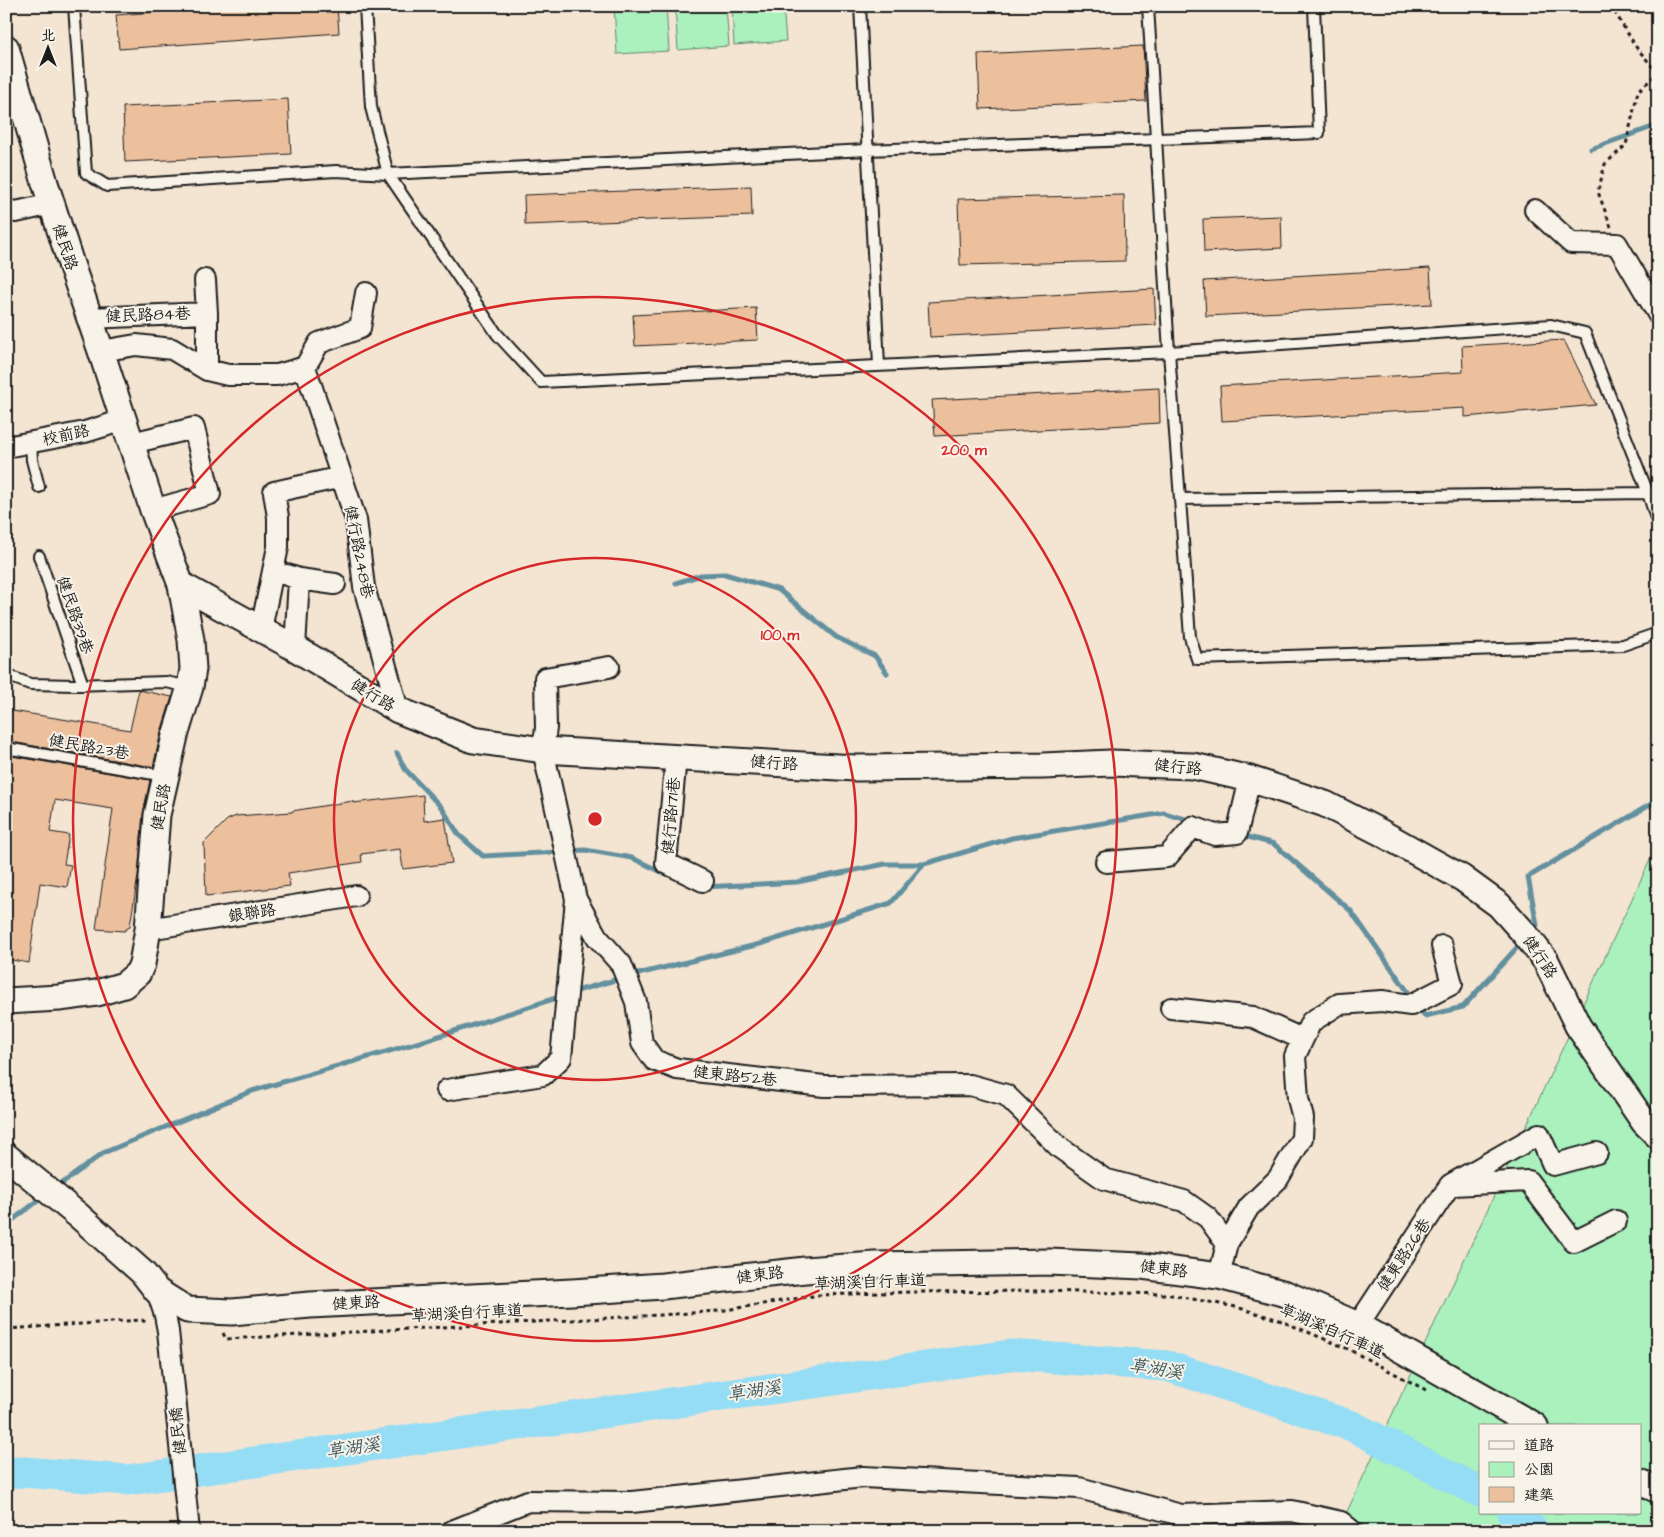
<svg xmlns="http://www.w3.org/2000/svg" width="1664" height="1537" viewBox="0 0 1664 1537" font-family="'Architects Daughter','LXGW WenKai TC',sans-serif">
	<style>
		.green { fill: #aaf1be; stroke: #63866d; fill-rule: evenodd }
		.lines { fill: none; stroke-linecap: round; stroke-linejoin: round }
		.stream { stroke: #64909e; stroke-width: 5 }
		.river { stroke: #94ddf5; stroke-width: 31 }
		.building { fill: #edc09d; stroke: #1c1c1c }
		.service-casing { stroke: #1c1c1c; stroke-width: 14 }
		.minor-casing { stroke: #1c1c1c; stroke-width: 24 }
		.tertiary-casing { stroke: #1c1c1c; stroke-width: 29 }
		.path { stroke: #1c1c1c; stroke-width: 3; stroke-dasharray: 4 4; stroke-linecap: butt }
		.service { stroke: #f7f3e8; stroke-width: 10 }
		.minor { stroke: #f7f3e8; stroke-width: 20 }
		.tertiary { stroke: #f7f3e8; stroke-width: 25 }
		.ring { fill: none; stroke: #d62828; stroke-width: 2.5 }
		.labels { text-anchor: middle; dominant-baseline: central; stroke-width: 4; stroke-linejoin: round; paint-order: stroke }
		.street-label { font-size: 16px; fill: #1c1c1c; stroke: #f7f3e8 }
		.water-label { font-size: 18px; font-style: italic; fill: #40565d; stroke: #f7f3e8 }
		.centre { fill: #d62828; stroke: #f7f3e8; stroke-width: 2.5 }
		.ring-label { font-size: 15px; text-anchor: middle; font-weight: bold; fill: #d62828; stroke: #f7f3e8; stroke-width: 4; stroke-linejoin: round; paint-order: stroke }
	</style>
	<rect width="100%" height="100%" fill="#f4e4d2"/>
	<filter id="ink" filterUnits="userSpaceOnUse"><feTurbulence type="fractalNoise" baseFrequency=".02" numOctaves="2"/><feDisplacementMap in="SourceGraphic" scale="10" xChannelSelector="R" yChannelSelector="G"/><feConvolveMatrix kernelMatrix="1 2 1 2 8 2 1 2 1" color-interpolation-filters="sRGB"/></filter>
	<g filter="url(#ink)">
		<path class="green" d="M614 6H666L669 51 617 54Z
			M675 6H726L729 46 678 50Z
			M732 6H783L786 41 734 45Z
			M1658 843V1531H1338ZM1480 1426H1640V1513H1480Z"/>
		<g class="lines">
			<path class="stream" d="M1591 149 1658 125
				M676 583 701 575 725 574 779 590 836 637 875 656 887 673
				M397 753 405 769 442 808 459 835 483 856 560 852
				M1241 835 1274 844 1351 911 1413 999
				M569 851 585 850 632 858 666 874
				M704 887 797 882 885 864H924
				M1531 931 1537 925 1528 877 1653 803 1658 802
				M630 976 760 944 891 903 924 864 1012 838 1164 813 1192 821
				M573 992 622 978
				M1418 1006 1425 1016 1463 1007 1522 942
				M56 1188 103 1153 252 1091 427 1040 562 996
				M6 1225 43 1197"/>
			<path class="river" d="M6 1473 23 1472 128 1480 1010 1355 1167 1366 1352 1426 1480 1492
				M1513 1513 1534 1531"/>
		</g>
		<path class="building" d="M238 6H337L339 33 119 49 116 15Z
			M1143 46 1146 101 980 109 978 54Z
			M288 99 291 154 125 162 123 107Z
			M751 186 752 216 525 225 524 195Z
			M1124 195 1125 261 960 265 958 199Z
			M1281 216 1282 248 1204 252 1203 219Z
			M1430 268 1432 304 1206 316 1204 281Z
			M1154 289 1156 325 930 337 928 302Z
			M756 308 758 340 635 346 633 315Z
			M1564 340 1596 405 1465 417V408L1222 421 1220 386 1463 372 1462 346Z
			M1159 388 1160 423 935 436 932 400Z
			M139 690 172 697 161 732 153 767 6 741V710L130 730Z
			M6 755 150 780 143 814 138 876 130 926 124 931 96 929 113 809 55 800 50 832 69 835 64 864 71 865 67 887 40 883 29 963 6 959V879L10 857H6Z
			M423 795 424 821 445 818 452 863 403 869 400 849 361 854 362 862 288 873 290 886 206 896 204 843 227 820 236 816 292 812V811L353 801V803Z"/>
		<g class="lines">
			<g class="service-casing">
				<path id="service" d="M74 6 86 173 107 186 336 171 388 174 867 150 1319 133 1314 6
					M365 6 371 107 388 174 497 334 541 382 1169 352 1551 325 1585 333 1648 493 1658 525
					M860 6 879 365
					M1148 6 1169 352 1180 499 1190 637 1197 659 1623 645 1658 633
					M31 442 32 460 39 487
					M1180 499 1648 493
					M39 556 83 685
					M6 675 30 684 74 685 166 682 190 687
					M6 748 165 776"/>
			</g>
			<g class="minor-casing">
				<path id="minor" d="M6 210 16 212 52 204
					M1535 210 1571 243 1617 244 1658 314
					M205 280 207 313V370
					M89 318 207 313
					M101 351 136 345 172 349 207 370 228 375H277L305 367 319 343 360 328 366 293
					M305 367 356 520 364 587 398 710
					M132 443 194 428 210 494 153 510
					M6 447 85 432 124 420
					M287 575 299 579 335 584
					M261 629 278 547V517L274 492 342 477
					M295 648 299 579
					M609 667 545 678 546 728 543 750 576 899 597 937 621 964 636 1002 642 1043 654 1060 677 1069 824 1086 970 1085 1006 1095 1060 1148 1104 1179 1184 1201 1208 1218 1227 1244
					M676 757 666 863 703 881
					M1106 862 1167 857 1193 827 1215 835 1237 833 1250 779
					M148 929 356 896
					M1171 1008 1253 1017 1302 1039
					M447 1090 543 1075 561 1058 576 899
					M1454 1185 1528 1181 1574 1242 1616 1221
					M1219 1276 1227 1244 1249 1207 1278 1179 1302 1138 1303 1118 1298 1099 1295 1056 1311 1022 1339 1004 1382 1001 1411 1005 1452 984 1442 946
					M157 1291 165 1315 168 1331 189 1531
					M1358 1325 1450 1185 1539 1134 1553 1165 1597 1153
					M452 1531 528 1501 632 1502 863 1477 1079 1488 1181 1515 1292 1511 1341 1522 1352 1531"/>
			</g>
			<g class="tertiary-casing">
				<path id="tertiary" d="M6 48 45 183 71 264 101 351 153 510 181 585 191 640 193 669 190 687 175 736 157 815 148 929 142 964 138 973 124 985 97 993 59 998 6 1001
					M181 585 295 648 398 710 473 740 543 750 855 768 1043 766 1111 763 1193 766 1250 779 1325 804 1380 832 1462 878 1499 905 1525 934 1546 961 1578 1026 1644 1122 1658 1136
					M6 1156 79 1216 143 1273 157 1291 187 1310 232 1312 310 1305 572 1292 663 1286 805 1270 875 1265 1049 1262 1142 1266 1219 1276 1286 1294 1358 1325 1535 1426
					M1640 1482 1658 1490"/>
			</g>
			<path class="path" d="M1611 227 1598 192 1605 164 1626 145 1638 91 1658 73 1636 47 1611 6
				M6 1329 142 1320 148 1324
				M223 1333 226 1339 661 1315 719 1311 819 1295 912 1292 1039 1291 1166 1294 1236 1307 1279 1320 1346 1348 1426 1390"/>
			<use href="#service" class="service"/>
			<use href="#minor" class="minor"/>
			<use href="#tertiary" class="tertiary"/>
		</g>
	</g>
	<g class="ring">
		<circle cx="595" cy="819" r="261"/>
		<circle cx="595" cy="819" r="522"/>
	</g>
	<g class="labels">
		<g class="street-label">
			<text transform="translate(65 247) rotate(72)">健民路</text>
			<text transform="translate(148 315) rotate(-2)">健民路84巷</text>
			<text transform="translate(66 435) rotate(-12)">校前路</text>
			<text transform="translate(359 552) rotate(79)">健行路248巷</text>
			<text transform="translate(75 615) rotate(71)">健民路39巷</text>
			<text transform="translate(373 695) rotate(31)">健行路</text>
			<text transform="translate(89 747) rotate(10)">健民路23巷</text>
			<text transform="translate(774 763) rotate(4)">健行路</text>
			<text transform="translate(1178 767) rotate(6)">健行路</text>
			<text transform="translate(161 807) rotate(-80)">健民路</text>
			<text transform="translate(671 816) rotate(-85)">健行路171巷</text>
			<text transform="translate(252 913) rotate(-9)">銀聯路</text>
			<text transform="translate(1540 957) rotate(56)">健行路</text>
			<text transform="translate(735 1076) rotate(6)">健東路52巷</text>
			<text transform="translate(1404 1255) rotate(-57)">健東路26巷</text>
			<text transform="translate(1164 1269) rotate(7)">健東路</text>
			<text transform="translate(760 1275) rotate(-7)">健東路</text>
			<text transform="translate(870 1282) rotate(-2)">草湖溪自行車道</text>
			<text transform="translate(356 1303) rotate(-3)">健東路</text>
			<text transform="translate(467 1313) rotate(-3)">草湖溪自行車道</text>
			<text transform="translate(1332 1331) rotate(24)">草湖溪自行車道</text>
			<text transform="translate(178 1431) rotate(-96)">健民橋</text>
		</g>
		<g class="water-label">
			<text transform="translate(1156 1369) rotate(9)">草湖溪</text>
			<text transform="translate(754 1391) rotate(-8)">草湖溪</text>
			<text transform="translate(353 1448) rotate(-8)">草湖溪</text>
		</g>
	</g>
	<circle cx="595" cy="819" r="8" class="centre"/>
	<g class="ring-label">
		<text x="964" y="455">200 m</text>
		<text x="780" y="640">100 m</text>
	</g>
	<rect width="1664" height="1537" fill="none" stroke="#f7f3e8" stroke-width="25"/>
	<rect x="12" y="12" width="1639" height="1512" fill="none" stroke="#1c1c1c" stroke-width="2" filter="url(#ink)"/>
	<rect x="1479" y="1424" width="162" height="90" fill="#f7f3e8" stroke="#9f9d96"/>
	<rect x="1489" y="1441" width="25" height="8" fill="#f7f3e8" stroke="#9f9d96"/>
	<text x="1524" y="1450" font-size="15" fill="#1c1c1c">道路</text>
	<rect x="1489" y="1462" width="25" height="15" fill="#aaf1be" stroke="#9f9d96"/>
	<text x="1524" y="1474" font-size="15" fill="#1c1c1c">公園</text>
	<rect x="1489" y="1487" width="25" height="15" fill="#edc09d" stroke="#9f9d96"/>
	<text x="1524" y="1500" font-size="15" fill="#1c1c1c">建築</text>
	<g transform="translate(48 48)" stroke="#f7f3e8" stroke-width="4" paint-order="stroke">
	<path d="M0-4L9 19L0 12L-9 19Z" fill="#1c1c1c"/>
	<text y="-8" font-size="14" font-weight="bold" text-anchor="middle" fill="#1c1c1c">北</text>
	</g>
</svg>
